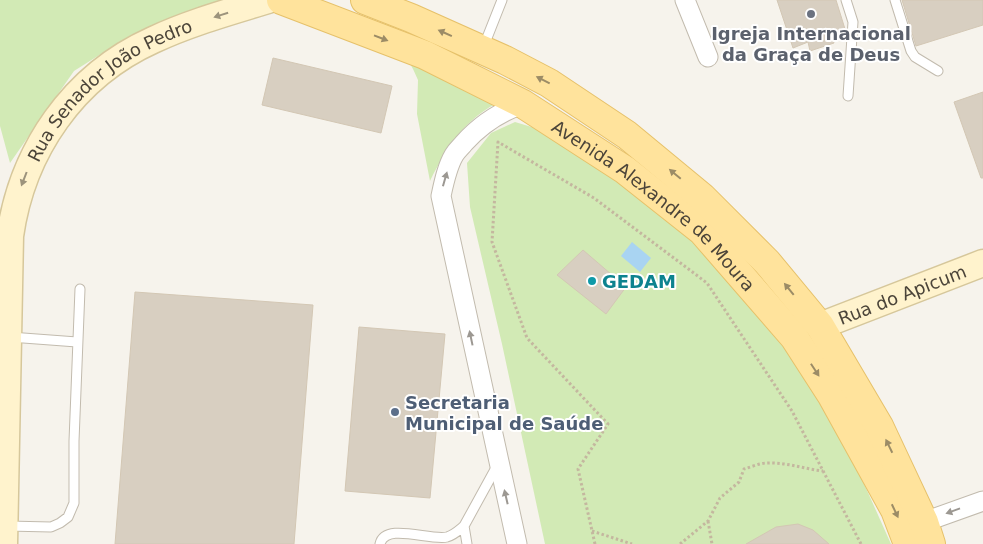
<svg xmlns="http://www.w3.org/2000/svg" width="983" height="544" viewBox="0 0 983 544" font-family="'DejaVu Sans',sans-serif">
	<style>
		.green { fill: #d2eab5 }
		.water { fill: #a9d4f2 }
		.building { fill: #d8cfc1; stroke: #d3c7b4 }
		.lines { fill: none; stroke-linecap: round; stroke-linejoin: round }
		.lane-casing { stroke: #c2bbae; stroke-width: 11 }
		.street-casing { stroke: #c2bbae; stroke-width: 21 }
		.secondary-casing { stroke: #d6c79b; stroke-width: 29 }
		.primary-casing { stroke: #e6c16a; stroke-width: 30 }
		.path { stroke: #c4b79f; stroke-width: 3; stroke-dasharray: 2.5 2.5; stroke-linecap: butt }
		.lane { stroke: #fff; stroke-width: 9 }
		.street { stroke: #fff; stroke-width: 19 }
		.secondary { stroke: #fff3cd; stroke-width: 26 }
		.primary { stroke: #ffe39c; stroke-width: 28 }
		.oneway { fill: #9c937c }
		.oneway2 { fill: #9c8c66 }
		.oneway3 { fill: #9c9892 }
		.worship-dot { fill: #6b7280; stroke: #fff; stroke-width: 2 }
		.culture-dot { fill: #0f9aa8; stroke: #fff; stroke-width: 2 }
		.service-dot { fill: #5c6f8a; stroke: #fff; stroke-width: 2 }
		.labels { text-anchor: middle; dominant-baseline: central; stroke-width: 4; stroke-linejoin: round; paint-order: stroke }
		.worship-label { font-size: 18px; font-weight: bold; fill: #5b616d; stroke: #fff }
		.street-label { font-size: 18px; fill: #4b4439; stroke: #fff }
		.culture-label { font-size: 18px; font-weight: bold; fill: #0d838f; stroke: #fff; text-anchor: start }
		.service-label { font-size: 18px; font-weight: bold; fill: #4e5e75; stroke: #fff; text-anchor: start }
	</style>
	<rect width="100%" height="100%" fill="#f6f3ec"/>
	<path class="green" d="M0 0H224L131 35 74 71 10 163 0 126Z
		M405 55 502 100C465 119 448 145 430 181L417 114 418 80 413 69Z
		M515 122 545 131 603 163 677 224 728 275 798 365 861 477 891 544H545L502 344 470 207 467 163 491 133Z"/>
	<path class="water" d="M632 242 651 258 640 272 621 256Z"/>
	<path class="building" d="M777 0H836L845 29 831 34 834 43 810 51 808 42 793 48Z
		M902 0H983V25L916 46Z
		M273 58 392 86 381 133 262 105Z
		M983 92V178H981L954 102Z
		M583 250 626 287 606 314 557 275Z
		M135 292 313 305 294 544H115Z
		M359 327 445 334 430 498 345 491Z
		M798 524 813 530 829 544H746L776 527Z"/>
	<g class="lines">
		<g class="lane-casing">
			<path id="lane" d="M846 0 853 22 848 96
				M895 0 911 51 915 57 938 71
				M483 48 502 0
				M10 337 77 342
				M7 526 51 527 60 523 68 517 74 503V441L80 289
				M464 526 467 544
				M380 544C385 522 430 541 447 537 454 535 458 531 464 526L497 466"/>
		</g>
		<g class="street-casing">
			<path id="street" d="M685 0 708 57
				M924 522 983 501
				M517 544 441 196C444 182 447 167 454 155 457 150 461 147 464 143 481 124 499 112 523 104"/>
		</g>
		<g class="secondary-casing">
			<g id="secondary">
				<path id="s1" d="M820 326 983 263"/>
				<path id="s2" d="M4 544 10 236C22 151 73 76 153 40 189 23 229 12 268 0"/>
			</g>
		</g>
		<g class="primary-casing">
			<g id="primary">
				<path id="s3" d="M281 0 425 55 523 104 625 170 702 231 794 337 832 396 895 510 908 544"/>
				<path d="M365 0 411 18 505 60 549 83 627 135 702 197 767 262 820 326 879 426 924 522 931 544"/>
			</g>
		</g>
		<path class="path" d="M708 521 712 544
			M592 531 632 544
			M595 544 578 469 608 424 527 338 492 242 498 142 594 198 707 283 792 411 861 544
			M680 544 708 521 720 498 739 482 744 469C751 467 760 463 767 463 786 462 804 469 823 471"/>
		<use href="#lane" class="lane"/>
		<use href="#street" class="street"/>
		<use href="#secondary" class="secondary"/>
		<use href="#primary" class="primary"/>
	</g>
	<defs><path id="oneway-solid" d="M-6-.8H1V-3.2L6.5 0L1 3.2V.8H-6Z" transform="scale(1.25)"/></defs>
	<g class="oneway">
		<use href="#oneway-solid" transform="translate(221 15) rotate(162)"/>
		<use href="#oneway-solid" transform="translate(24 179) rotate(111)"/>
	</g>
	<g class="oneway2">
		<use href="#oneway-solid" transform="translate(445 33) rotate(-156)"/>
		<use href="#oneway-solid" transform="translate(381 38) rotate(21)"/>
		<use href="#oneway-solid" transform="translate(543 80) rotate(-153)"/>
		<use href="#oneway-solid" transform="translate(675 174) rotate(-140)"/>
		<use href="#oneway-solid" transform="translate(789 289) rotate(-129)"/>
		<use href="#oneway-solid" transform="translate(815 370) rotate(57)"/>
		<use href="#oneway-solid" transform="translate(889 446) rotate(-116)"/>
		<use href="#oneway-solid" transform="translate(895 511) rotate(65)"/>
	</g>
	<g class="oneway3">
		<use href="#oneway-solid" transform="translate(445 179) rotate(-74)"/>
		<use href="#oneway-solid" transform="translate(471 338) rotate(-102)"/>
		<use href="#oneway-solid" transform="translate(506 497) rotate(-103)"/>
		<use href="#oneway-solid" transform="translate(953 511) rotate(160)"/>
	</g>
	<circle class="worship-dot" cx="811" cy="14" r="5"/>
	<circle class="culture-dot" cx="592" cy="281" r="5"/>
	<circle class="service-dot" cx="395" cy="412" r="5"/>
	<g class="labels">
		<g class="worship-label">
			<text x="811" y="33">Igreja Internacional<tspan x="811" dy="21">da Graça de Deus</tspan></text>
		</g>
		<g class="street-label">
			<text stroke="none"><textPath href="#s2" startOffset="495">Rua Senador João Pedro</textPath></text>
			<text stroke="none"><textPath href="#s3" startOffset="430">Avenida Alexandre de Moura</textPath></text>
			<text stroke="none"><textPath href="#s1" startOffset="88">Rua do Apicum</textPath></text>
		</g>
		<g class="culture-label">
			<text x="602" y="281">GEDAM</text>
		</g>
		<g class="service-label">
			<text x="405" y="402">Secretaria<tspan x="405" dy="21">Municipal de Saúde</tspan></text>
		</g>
	</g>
</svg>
